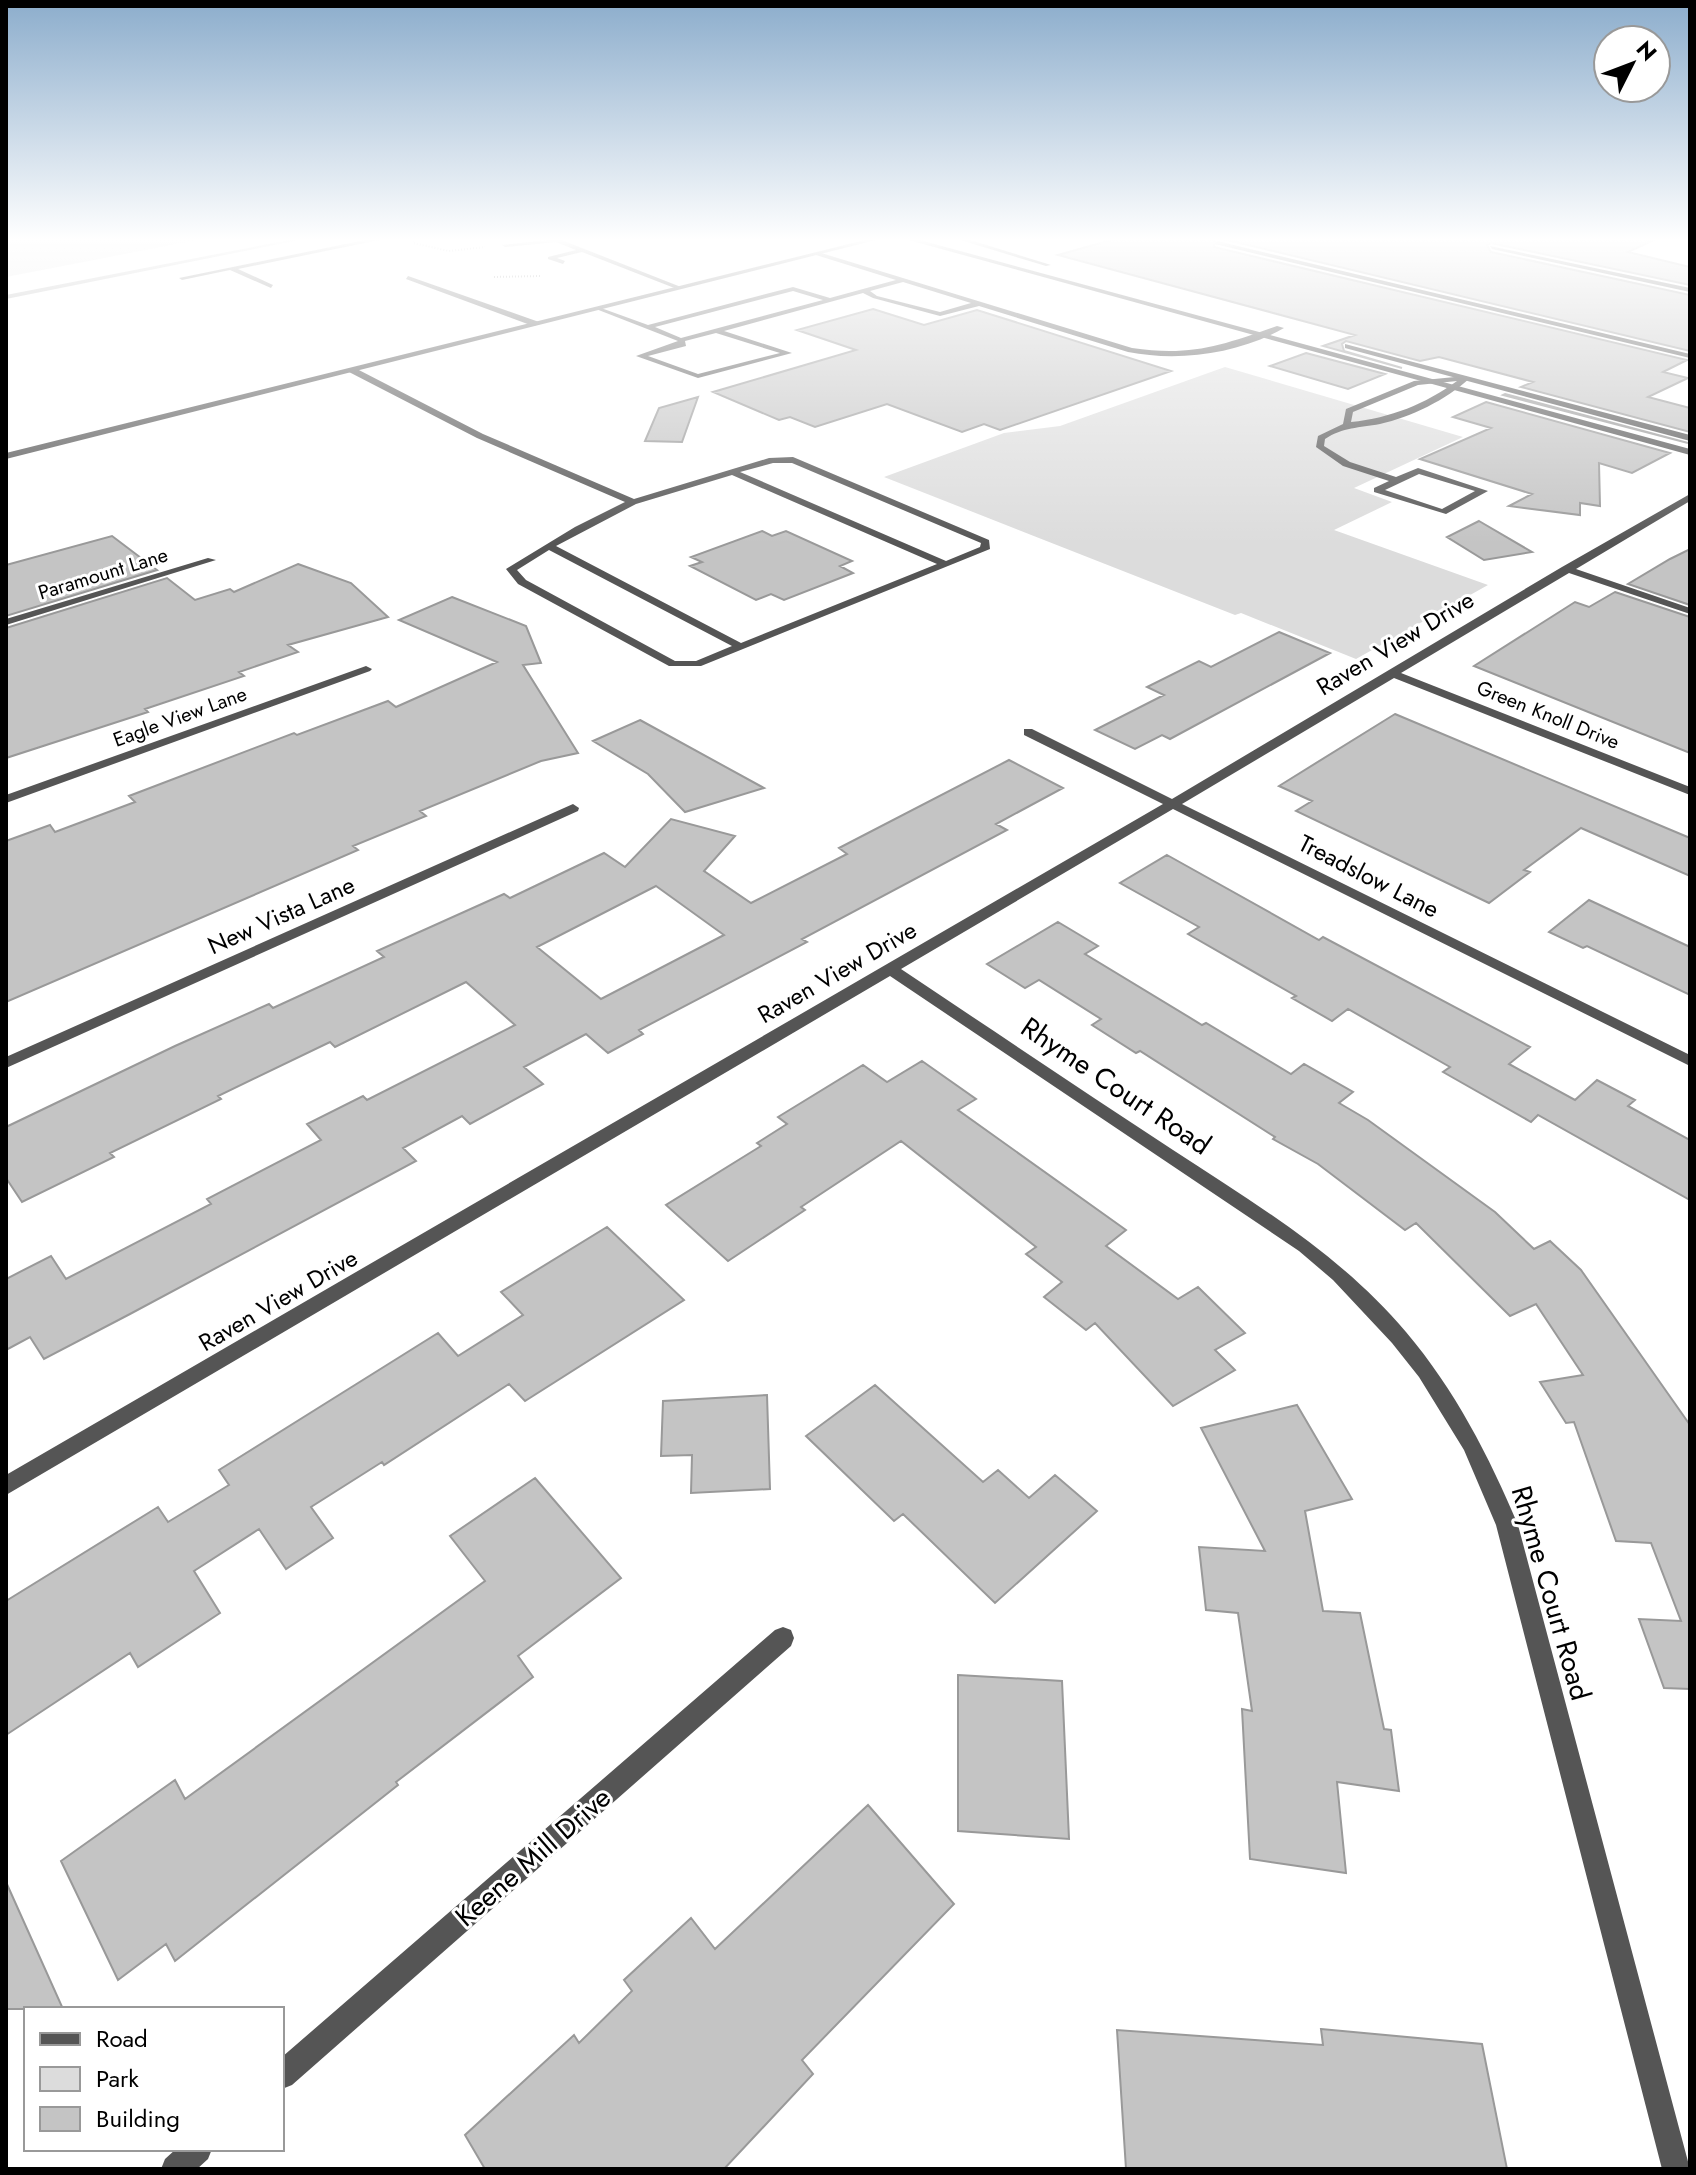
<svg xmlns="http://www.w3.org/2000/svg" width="1696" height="2175" viewBox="0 0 1696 2175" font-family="Jost,sans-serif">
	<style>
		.green { fill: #dcdcdc }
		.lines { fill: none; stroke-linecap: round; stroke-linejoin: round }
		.stream { fill: #a3a3a3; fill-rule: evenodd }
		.building { fill: #c4c4c4; stroke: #999; stroke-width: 2; fill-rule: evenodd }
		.path { stroke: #777; stroke-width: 2; stroke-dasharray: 1 2; stroke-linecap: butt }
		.service { fill: #555; fill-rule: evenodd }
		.minor { fill: #555; fill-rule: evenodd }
		.tertiary { fill: #555; fill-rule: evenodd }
		.labels { text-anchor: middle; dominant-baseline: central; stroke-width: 6; stroke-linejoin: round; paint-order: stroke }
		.far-street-label { font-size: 20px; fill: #000; stroke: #fff }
		.street-label { font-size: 24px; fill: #000; stroke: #fff }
		.near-street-label { font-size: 28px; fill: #000; stroke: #fff }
	</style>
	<rect width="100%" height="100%" fill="#fff"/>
	<path class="green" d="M6 239H202L6 277Z
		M1225 367 1463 437 1354 488 1392 502 1334 530 1488 585 1356 659 1241 613 1235 615 884 477 1004 433 1060 426Z"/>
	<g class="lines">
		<path class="stream" d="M294 239H304L6 299V295Z"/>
	</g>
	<path class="building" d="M1115 239H1215L1214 247 1687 360 1663 372 1688 378 1648 397 1690 408V432L1521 387 1533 382 1439 357 1420 361 1346 341 1342 344 1344 351 1402 368 1323 346 1355 335 1058 255Z
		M1223 239H1656L1628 252 1690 267V285L1491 243 1487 245 1491 252 1690 295V351Z
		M873 309 924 325 977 310 1171 371 1000 430 984 424 962 432 887 404 815 427 790 417 779 420 713 392 856 350 797 330Z
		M1306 353 1385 374 1348 389 1270 366Z
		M1505 394 1688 443 1503 395Z
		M698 397 682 442 645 441 659 408Z
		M1486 402 1670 453 1632 473 1599 463 1600 506 1580 503V515L1509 506 1532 494 1420 459 1491 428 1453 417Z
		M1479 521 1532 552 1484 560 1447 537Z
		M762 531 772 536 786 531 852 561 840 566 853 573 784 600 771 594 756 600 690 566 702 562 691 557Z
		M112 536 157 570 6 616V565Z
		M1690 549V605L1628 584 1670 559Z
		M298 564 351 583 388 617 288 645 298 652 239 672 244 676 145 709 148 712 6 758V628L167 578 195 600 230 589 234 592Z
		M1615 592 1690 617V753L1474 666 1575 602 1589 607Z
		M452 597 526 626 541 663 523 665 578 753 541 761 420 811 426 816 353 846 358 850 6 1002V841L50 825 55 832 135 802 129 796 294 733 297 735 388 701 396 707 497 662 399 620Z
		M1279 632 1330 653 1170 739 1162 735 1135 749 1095 730 1164 695 1147 687 1199 661 1211 667Z
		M1395 714 1690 838V876L1581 828 1524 870 1530 872 1489 903 1296 811 1312 801 1279 786Z
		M640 720 764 788 685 812 648 774 593 741Z
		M1009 760 1063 788 996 824 1007 830 802 939 807 942 639 1030 643 1034 608 1053 586 1034 524 1067 543 1084 470 1124 462 1116 403 1148 416 1161 130 1314 44 1359 30 1337 6 1350V1279L51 1256 66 1279 211 1204 207 1199 321 1140 307 1124 363 1096 367 1100 515 1025 466 982 335 1047 330 1042 218 1096 221 1099 110 1153 114 1157 22 1202 6 1178V1127L175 1046 269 1004 273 1008 384 957 377 951 504 894 510 898 604 853 625 867 671 819 735 836 704 871 751 903 847 854 839 848ZM656 886 724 935 601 999 537 947Z
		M1167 855 1319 940 1323 937 1530 1047 1509 1064 1575 1100 1597 1080 1635 1100 1628 1106 1690 1140V1200L1538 1115 1531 1122 1443 1072 1450 1067 1348 1009 1332 1021 1292 998 1296 996 1188 934 1199 927 1120 883Z
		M1589 900 1690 947V995L1587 946 1583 948 1549 932Z
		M1058 922 1098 946 1085 954 1202 1025 1206 1023 1291 1074 1304 1064 1353 1092 1339 1103 1368 1120 1495 1212 1534 1249 1550 1241 1581 1270 1690 1425V1689L1664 1688 1639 1619 1681 1621 1651 1543 1616 1541 1574 1422 1566 1423 1540 1382 1583 1375 1536 1304 1510 1316 1416 1223 1405 1230 1318 1164 1273 1139 1275 1137 1140 1051 1136 1053 1092 1025 1101 1019 1039 980 1025 988 987 964Z
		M922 1061 976 1099 958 1110 1126 1230 1106 1246 1178 1299 1198 1287 1245 1333 1215 1350 1235 1370 1173 1406 1095 1323 1086 1330 1044 1297 1062 1282 1026 1254 1036 1247 901 1141 801 1207 805 1210 728 1261 666 1205 761 1146 757 1143 787 1124 778 1117 863 1065 887 1082Z
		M607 1227 684 1300 525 1401 509 1384 384 1465 382 1462 311 1507 333 1538 286 1569 259 1529 194 1571 220 1613 138 1667 130 1653 6 1735V1601L158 1507 168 1522 229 1485 219 1470 438 1333 458 1356 523 1315 501 1292Z
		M875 1385 983 1482 998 1470 1029 1498 1055 1475 1097 1511 995 1603 903 1514 894 1521 806 1436Z
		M767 1395 770 1489 691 1493 692 1455 661 1456 663 1401Z
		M1297 1405 1352 1499 1305 1511 1323 1611 1360 1613 1384 1729 1391 1730 1399 1791 1337 1782 1346 1873 1250 1859 1242 1709 1252 1711 1238 1613 1206 1610 1199 1547 1265 1551 1201 1428Z
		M535 1478 621 1578 518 1656 533 1677 396 1782 398 1785 175 1961 166 1944 118 1980 61 1861 175 1780 185 1799 485 1581 450 1536Z
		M958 1675 1062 1681 1069 1839 958 1831Z
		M868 1805 954 1904 802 2060 813 2074 724 2169H485L465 2135 574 2035 579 2043 632 1991 624 1980 691 1918 715 1949Z
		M6 1882 63 2009H6Z
		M1321 2029 1482 2044 1507 2169H1126L1117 2030 1323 2045Z"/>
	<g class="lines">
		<path class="path" d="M416 239 413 243 449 251 485 247
			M494 277 541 276"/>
		<path class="service" d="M370 239H384L238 269 273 285 271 288 230 270 182 280 179 278Z
			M559 239 681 287 682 288 677 289 582 252 557 258 565 261 563 264 548 259V257L576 250 556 242 505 247 502 245Z
			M818 252 1132 348C1191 357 1223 345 1277 326L1284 328C1238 354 1179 362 1128 352L979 306 940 316 873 298 863 293 724 331 792 353 698 378 636 356 678 341 596 309 601 308 648 325 793 287 830 298 896 280 816 255ZM903 282 971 303 940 312 877 296 870 291ZM793 291 823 300 681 338 655 327ZM716 333 780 353 698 374 648 356 686 346 685 341Z
			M408 276 539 322 540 324 533 326 406 279Z
			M349 368H355L483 434 634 499 769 458 793 457 989 540 990 549 701 666H669L518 584 506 569 575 527 625 502 477 438 349 372ZM773 463H792L981 543 980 547 946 561 740 472ZM732 475 937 564 741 643 556 546 636 504ZM549 550 732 646 696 661H675L526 580 517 570Z
			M1465 376 1470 378C1446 400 1411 417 1380 424 1359 428 1343 427 1325 439L1324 446 1350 462 1396 477 1418 468 1488 491 1446 514 1374 492V488L1389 481 1343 466 1316 447 1318 436 1343 424 1346 409 1414 381ZM1457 381C1425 404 1391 418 1351 422L1353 412 1418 385ZM1419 474 1475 491 1442 509 1385 490Z"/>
		<path class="minor" d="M1217 241 1690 354V358L1215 244Z
			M1490 246 1690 288V292L1492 249Z
			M1690 494V501L1576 569 1690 608V614L1569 573 1401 673 1690 787V795L1394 678 1182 804 1690 1055V1066L1173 809 901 969C992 1030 1082 1090 1173 1150 1257 1205 1340 1254 1406 1332 1455 1390 1489 1456 1518 1525L1690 2169H1662L1496 1525 1464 1450 1419 1377 1392 1343 1333 1280 1299 1251 890 976 6 1495V1475L1163 804 1024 735V729H1032L1172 799 1562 567Z
			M208 558 216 560 6 625V619Z
			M366 666 372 669 370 671 6 803V795Z
			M573 804 579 808 578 811 6 1068V1057Z
			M783 1627 791 1630 794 1638 791 1646 292 2085 282 2089V2057L775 1630Z
			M176 2149H212L208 2159 197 2169H161L165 2159Z"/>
		<path class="tertiary" d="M869 239H880L6 459V453Z
			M905 239H916L1690 449V455Z
			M957 239H967L1051 265 1046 266Z
			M1345 344 1690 435V441L1345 348Z"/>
	</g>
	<linearGradient id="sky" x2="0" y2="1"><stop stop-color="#8cadcc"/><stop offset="0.44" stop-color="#fff"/><stop offset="1" stop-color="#fff" stop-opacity="0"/></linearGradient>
	<rect width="1696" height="544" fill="url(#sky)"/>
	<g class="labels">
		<g class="far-street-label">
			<text transform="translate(103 574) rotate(-17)">Paramount Lane</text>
			<text transform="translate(1548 715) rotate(22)">Green Knoll Drive</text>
			<text transform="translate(180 717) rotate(-20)">Eagle View Lane</text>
		</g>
		<g class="street-label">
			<text transform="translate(1395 643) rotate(-31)">Raven View Drive</text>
			<text transform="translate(1369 876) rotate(27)">Treadslow Lane</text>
			<text transform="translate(281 915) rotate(-24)">New Vista Lane</text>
			<text transform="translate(837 972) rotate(-30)">Raven View Drive</text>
			<text transform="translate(278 1300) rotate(-30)">Raven View Drive</text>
		</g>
		<g class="near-street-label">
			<text transform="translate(1116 1086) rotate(34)">Rhyme Court Road</text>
			<text transform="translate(1551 1593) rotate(74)">Rhyme Court Road</text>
			<text transform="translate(533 1857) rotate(-41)">Keene Mill Drive</text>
		</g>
	</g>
	<rect width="1696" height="2175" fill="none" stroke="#000000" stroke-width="16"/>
	<rect x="24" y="2007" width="260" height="144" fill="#ffffff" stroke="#999999" stroke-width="2"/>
	<rect x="40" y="2033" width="40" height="12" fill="#555555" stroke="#999999" stroke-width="2"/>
	<text x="96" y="2047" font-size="24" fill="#000000">Road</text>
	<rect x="40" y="2067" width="40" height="24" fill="#dcdcdc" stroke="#999999" stroke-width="2"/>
	<text x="96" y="2087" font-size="24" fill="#000000">Park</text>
	<rect x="40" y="2107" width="40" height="24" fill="#c4c4c4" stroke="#999999" stroke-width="2"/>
	<text x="96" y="2127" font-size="24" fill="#000000">Building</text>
	<g transform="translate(1632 64) rotate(48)"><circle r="38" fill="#ffffff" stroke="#999999" stroke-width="2"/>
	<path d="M0-6L14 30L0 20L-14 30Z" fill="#000000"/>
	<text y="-12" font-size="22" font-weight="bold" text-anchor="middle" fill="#000000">N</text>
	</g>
</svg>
